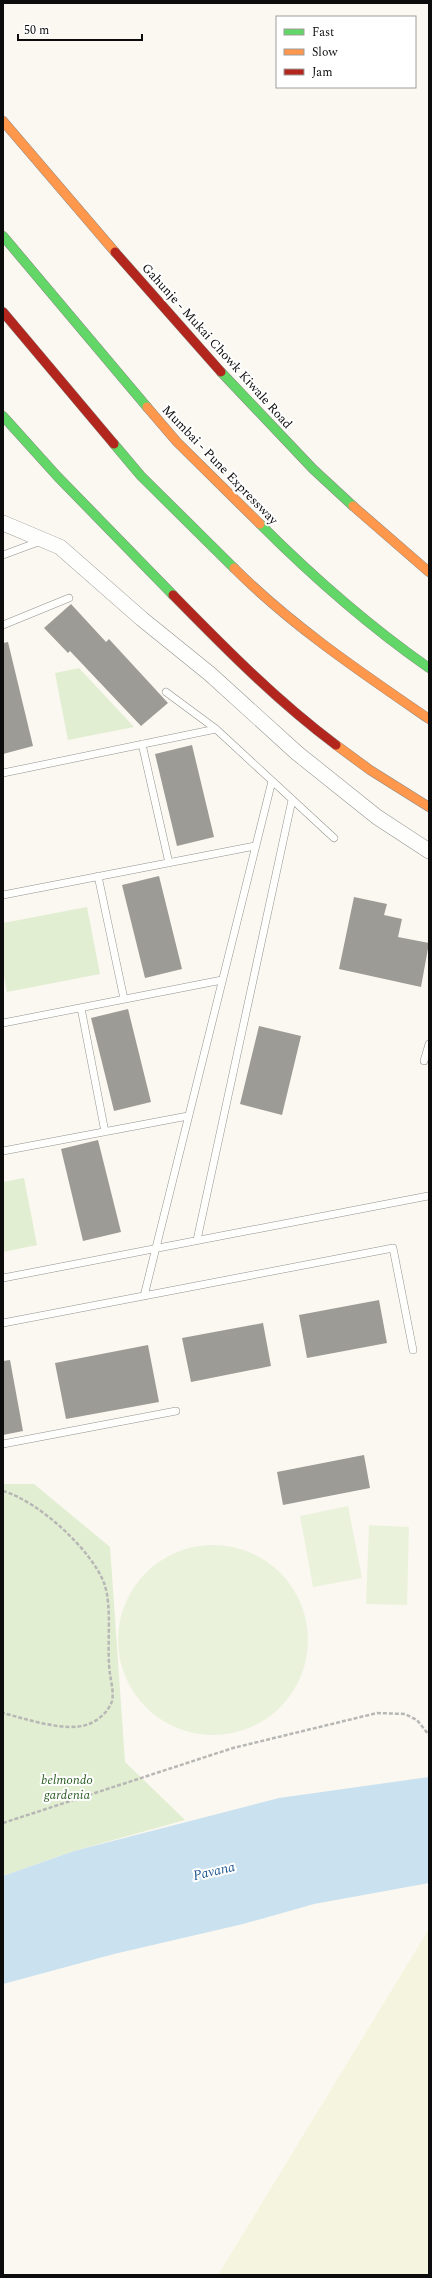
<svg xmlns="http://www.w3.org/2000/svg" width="432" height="2278" viewBox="0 0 432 2278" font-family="Spectral,serif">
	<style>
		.farmland { fill: #f5f4de }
		.green { fill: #e2eed2 }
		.pitch { fill: #ebf2dc }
		.water { fill: #cae1f0 }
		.building { fill: #9d9b96 }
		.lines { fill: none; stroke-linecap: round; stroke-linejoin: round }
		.lane-casing { stroke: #93928f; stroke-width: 8 }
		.street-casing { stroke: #93928f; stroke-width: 16 }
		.fast-casing { stroke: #8a8985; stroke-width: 10 }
		.slow-casing { stroke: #8a8985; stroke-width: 10 }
		.jam-casing { stroke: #8a8985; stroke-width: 10 }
		.path { stroke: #b7b7b5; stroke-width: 2.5; stroke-dasharray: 4 2; stroke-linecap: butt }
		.lane { stroke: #fefefd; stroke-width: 7 }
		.street { stroke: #fefefd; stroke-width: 15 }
		.fast { stroke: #63d668; stroke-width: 9 }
		.slow { stroke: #ff974d; stroke-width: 9 }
		.jam { stroke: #b3261e; stroke-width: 9 }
		.labels { text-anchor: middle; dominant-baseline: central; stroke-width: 4; stroke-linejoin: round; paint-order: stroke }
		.street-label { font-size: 13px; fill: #0c0c0c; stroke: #fff }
		.park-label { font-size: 13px; font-style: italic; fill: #2b5e23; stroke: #fff }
		.water-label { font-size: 14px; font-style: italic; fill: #215a93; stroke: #fff }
	</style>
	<rect width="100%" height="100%" fill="#faf8f0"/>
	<path class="farmland" d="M429 1929V2275H218Z"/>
	<path class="green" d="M79 668 134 727 68 740 55 673Z
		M87 907 100 974 7 992 3 971V923Z
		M24 1178 37 1245 3 1252V1182Z
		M3 1484H34L110 1547 125 1762 185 1820 74 1851 3 1876Z"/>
	<path class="pitch" d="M348 1506 362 1578 313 1587 300 1516Z
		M369 1525 409 1527 407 1605 366 1604Z
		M118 1640a95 95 0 1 1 190 0a95 95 0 1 1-190 0Z"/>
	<path class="water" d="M429 1777V1883L314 1904 243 1924 114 1954 3 1984V1876L74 1851 279 1798Z"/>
	<path class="building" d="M71 604 106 642 109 639 168 703 141 726 70 651 68 653 44 628Z
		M8 642 33 746 3 754V643Z
		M192 745 214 837 177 846 155 754Z
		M159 876 182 969 145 978 122 885Z
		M354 897 387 904 384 915 402 919 398 937 429 943 421 987 339 969Z
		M128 1009 151 1102 114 1111 91 1018Z
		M259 1026 301 1036 282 1115 240 1104Z
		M98 1140 121 1232 83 1241 61 1149Z
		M379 1300 387 1343 307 1358 299 1315Z
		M263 1323 271 1366 191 1382 182 1338Z
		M148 1345 159 1402 66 1419 55 1363Z
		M10 1360 23 1431 3 1435V1361Z
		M364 1455 370 1488 283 1505 277 1472Z"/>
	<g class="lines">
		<g class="lane-casing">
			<path id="lane" d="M3 555 41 541
				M3 625 69 598
				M166 692 216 729 334 838
				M142 744 169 863
				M3 773 216 729
				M98 876 124 999
				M3 895 255 846
				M81 1008 105 1132
				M3 1023 222 980
				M424 1061 429 1044
				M3 1151 188 1116
				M197 1240 292 800
				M3 1278 428 1196
				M144 1296 272 781
				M3 1323 393 1248 413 1350
				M3 1444 176 1411"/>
		</g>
		<g class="street-casing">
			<path id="street" d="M3 523 60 547 142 619 210 674 297 753 377 817 429 851"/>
		</g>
		<g class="fast-casing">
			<path id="fast" d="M3 236 147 407
				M221 372 313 469 353 506
				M3 416 57 476 173 595
				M114 444 141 476 234 568
				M260 524C312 576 369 626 429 668"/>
		</g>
		<g class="slow-casing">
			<path id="slow" d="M3 121 115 252
				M147 407 177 442 260 524
				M353 506 429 572
				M234 568C292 626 362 673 429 719
				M336 745 370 770 429 807"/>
		</g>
		<g class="jam-casing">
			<path id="jam" d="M115 252 221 372
				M3 312 114 444
				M173 595C225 648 276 700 336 745"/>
		</g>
		<path class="path" d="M3 1491C38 1501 91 1549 104 1583 113 1607 106 1647 110 1674 111 1682 114 1692 112 1701 109 1711 99 1720 89 1724 67 1733 26 1719 3 1713
			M3 1823 233 1748 377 1713 405 1714 417 1720 429 1735"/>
		<use href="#lane" class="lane"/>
		<use href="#street" class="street"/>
		<use href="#fast" class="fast"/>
		<use href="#slow" class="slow"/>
		<use href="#jam" class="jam"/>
	</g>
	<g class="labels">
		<g class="street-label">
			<text transform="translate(217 346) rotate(48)">Gahunje - Mukai Chowk Kiwale Road</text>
			<text transform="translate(220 465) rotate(46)">Mumbai - Pune Expressway</text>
		</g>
		<g class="park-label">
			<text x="67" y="1780">belmondo<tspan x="67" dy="15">gardenia</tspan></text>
		</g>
		<g class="water-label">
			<text transform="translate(214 1871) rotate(-13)">Pavana</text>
		</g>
	</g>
	<rect width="432" height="2278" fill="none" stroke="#0c0c0c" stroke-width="8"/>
	<rect x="276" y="16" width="140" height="72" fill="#ffffff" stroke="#9e9e9e"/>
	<rect x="284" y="29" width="20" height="6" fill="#63d668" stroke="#9e9e9e"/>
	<text x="312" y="36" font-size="12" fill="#0c0c0c">Fast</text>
	<rect x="284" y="49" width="20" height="6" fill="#ff974d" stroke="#9e9e9e"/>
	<text x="312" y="56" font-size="12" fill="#0c0c0c">Slow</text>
	<rect x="284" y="69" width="20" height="6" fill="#b3261e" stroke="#9e9e9e"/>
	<text x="312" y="76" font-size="12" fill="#0c0c0c">Jam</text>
	<path d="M18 34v6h124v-6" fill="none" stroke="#0c0c0c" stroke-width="2"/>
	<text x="24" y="34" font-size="12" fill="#0c0c0c" stroke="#ffffff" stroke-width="3" paint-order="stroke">50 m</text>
</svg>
